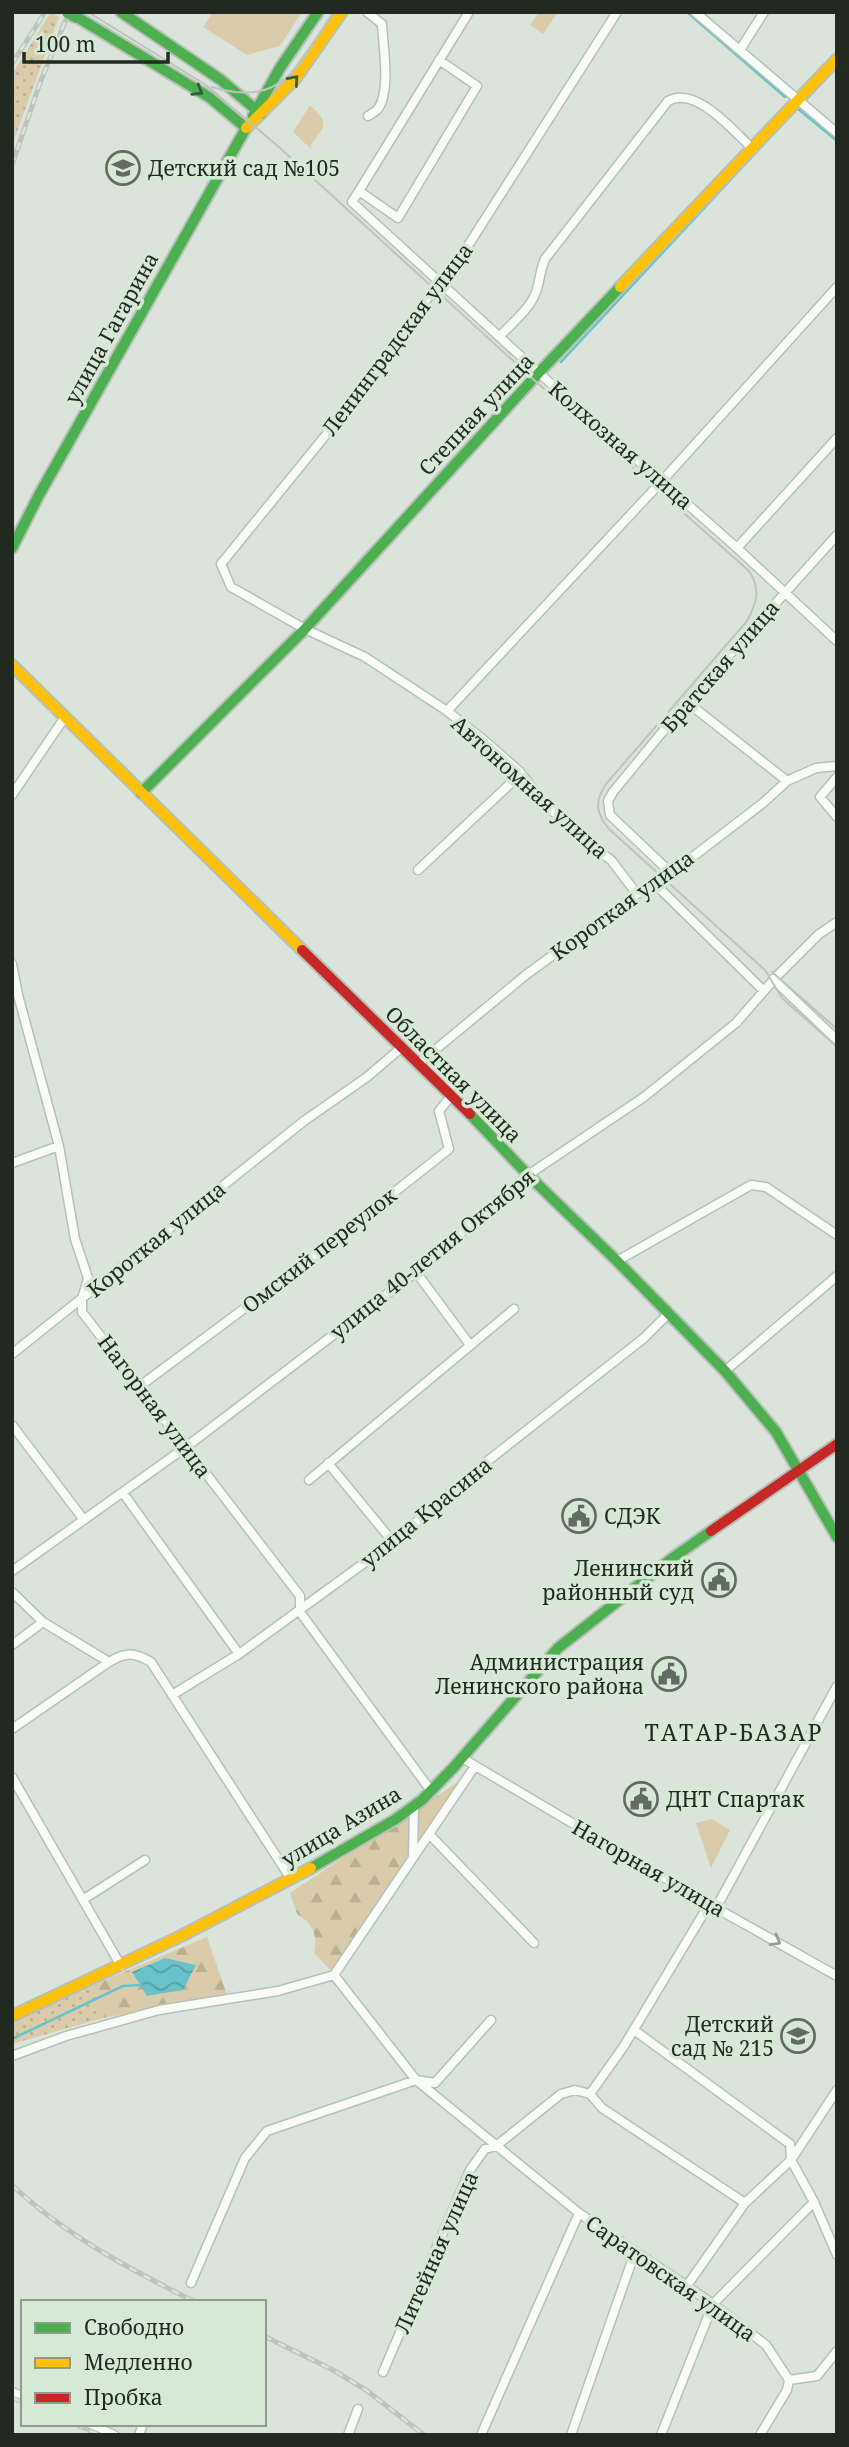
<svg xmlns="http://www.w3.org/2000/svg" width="849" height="2447" viewBox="0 0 849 2447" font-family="'Noto Serif',serif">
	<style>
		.grass { fill: url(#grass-dots) }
		.forest { fill: url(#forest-firs) }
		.park { fill: #daccaa }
		.water { fill: url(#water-waves) }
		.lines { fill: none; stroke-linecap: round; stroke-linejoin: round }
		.stream { stroke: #69c2cb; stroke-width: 2.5 }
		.street-casing { stroke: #b7c0b7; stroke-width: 11 }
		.fast-casing { stroke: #b7c0b7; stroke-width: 14 }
		.slow-casing { stroke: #b7c0b7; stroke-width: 14 }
		.jam-casing { stroke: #b7c0b7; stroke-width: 14 }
		.street { stroke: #f9fbf9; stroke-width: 8 }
		.fast { stroke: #4caf50; stroke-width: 10 }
		.slow { stroke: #ffc107; stroke-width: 10 }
		.jam { stroke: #c62828; stroke-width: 10 }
		.tram { stroke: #bfc2bf; stroke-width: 2 }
		.rail-casing { stroke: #bfc2bf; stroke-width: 5 }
		.rail { stroke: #d6e9d5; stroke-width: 2.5; stroke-dasharray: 8; stroke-linecap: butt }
		.fast-bridge-casing { stroke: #b7c0b7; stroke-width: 16; stroke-linecap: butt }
		.fast-bridge { stroke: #4caf50; stroke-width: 12 }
		.oneway { stroke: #335f34 }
		.oneway2 { stroke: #989c98 }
		.labels { text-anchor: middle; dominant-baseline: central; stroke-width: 7; stroke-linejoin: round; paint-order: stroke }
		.poi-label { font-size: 21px; fill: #222921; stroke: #d6e9d5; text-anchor: start }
		.street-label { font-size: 21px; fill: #222921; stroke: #d6e9d5 }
		.neighbourhood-label { font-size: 23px; letter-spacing: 2px; fill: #222921; stroke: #d6e9d5 }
	</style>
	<defs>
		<pattern id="grass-dots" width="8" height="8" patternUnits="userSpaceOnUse" patternTransform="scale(1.75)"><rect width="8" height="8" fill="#daccaa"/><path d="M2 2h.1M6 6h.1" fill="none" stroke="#bbaf92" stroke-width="1.8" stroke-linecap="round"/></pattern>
		<pattern id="forest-firs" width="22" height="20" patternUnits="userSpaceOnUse" patternTransform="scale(1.75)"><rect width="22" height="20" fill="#daccaa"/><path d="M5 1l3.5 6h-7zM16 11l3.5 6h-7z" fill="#bbaf92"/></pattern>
		<pattern id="water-waves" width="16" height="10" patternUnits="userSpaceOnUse" patternTransform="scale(1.75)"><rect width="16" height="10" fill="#69c2cb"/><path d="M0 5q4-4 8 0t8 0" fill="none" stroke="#569ea4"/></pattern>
	</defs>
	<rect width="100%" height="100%" fill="#dae4da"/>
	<path class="grass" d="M51 12 59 17 12 145V74Z
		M93 1985 103 2018 12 2044V2024L27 2014Z"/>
	<path class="forest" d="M461 1780 333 1973 314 1953C318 1935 313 1923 297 1914L290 1893Z
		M207 1937 227 1995 103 2018 93 1985Z"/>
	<path class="park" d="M213 12H302L280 46 247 55 203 27Z
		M539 12H558L543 34 530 25Z
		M310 105C332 125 323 126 311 145L312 150 293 132Z
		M712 1819 730 1830 711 1868 696 1823Z"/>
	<path class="water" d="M165 1958 196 1965 183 1990 147 1996 132 1972Z"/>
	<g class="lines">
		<path class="stream" d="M687 12 785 97
			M797 108 837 141
			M561 362 785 121
			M12 2039 123 1986 141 1985"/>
		<g class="street-casing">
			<path id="street" d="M367 12 382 24C383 45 391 91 378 109 375 112 371 114 368 116
				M617 12 457 263 439 282 364 388 221 564 231 587 305 629 365 657 447 711 485 741 519 771 547 806 587 843 611 860 637 894
				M695 12 837 133
				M740 50 764 12
				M439 60 477 86 398 218 359 191 469 12
				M359 191 352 202 539 373 737 548 837 641
				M500 336C512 323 530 309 536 292 540 281 540 270 545 259L668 101C696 85 734 132 753 149
				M737 548 837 438
				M687 702 787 781
				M447 711 662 481 837 287
				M837 777 820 797 837 817
				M12 795 65 717
				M418 870 510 784 519 771
				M671 873 610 815 608 801 613 792 687 702 837 535
				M656 885 764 991
				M12 964 18 995 59 1146 75 1239 88 1278 82 1299V1312L300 1596V1612L431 1791
				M773 979 837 1040
				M418 1064 527 974 637 894 656 885 763 803 787 781 816 768 837 766
				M12 1163 59 1146
				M617 1261 751 1185 766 1187 837 1235
				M416 1272 470 1345
				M12 1354 304 1121 367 1077 401 1048
				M725 1371 837 1276
				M140 1386 296 1270 449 1149 439 1111 452 1095
				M12 1425 84 1520
				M328 1463 393 1542
				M309 1480 514 1309
				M123 1493 239 1654
				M12 1571 186 1447 416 1272 528 1175 644 1097 736 1023 777 976 819 934 837 922
				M12 1592 43 1622 109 1662
				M12 1645 43 1622
				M172 1695 239 1654 393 1542 480 1467 644 1338 669 1313
				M12 1729 109 1662C126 1652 134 1652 151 1662L291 1879
				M462 1758 716 1908 837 1976
				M12 1777 121 1966
				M429 1834 534 1943
				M413 1857 414 1806
				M84 1899 145 1860
				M716 1908 837 1686
				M334 1975 416 2080 579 2213 713 2304 766 2345 789 2380 787 2390 760 2435
				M634 2030 790 2144 791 2160 814 2202 837 2255
				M12 2056 66 2036 159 2010 278 1991 334 1975 475 1766
				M590 2094 602 2108 745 2203
				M191 2283 245 2158 267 2131 416 2080 435 2083 491 2020
				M686 2287 745 2203 791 2160 837 2090
				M383 2372 470 2170 485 2149 496 2146 561 2094 575 2090 590 2094 624 2046 705 1911 716 1908
				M789 2380 817 2376 837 2351
				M12 2392 23 2397
				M89 2424 114 2435
				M139 2435 143 2424
				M348 2435 358 2409
				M481 2435 579 2213
				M571 2435 635 2252
				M661 2435 713 2304 814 2202"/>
		</g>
		<g class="fast-casing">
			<path id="fast" d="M121 12 221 80 261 114
				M77 17 209 97 246 128
				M253 116 280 68 318 12
				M12 548 39 495 246 128
				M141 793 305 629 533 379 620 287
				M470 1114 528 1175 617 1261 725 1371 776 1432 837 1537
				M311 1868 396 1819 422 1800 454 1767 558 1648 674 1557 711 1531"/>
		</g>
		<g class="slow-casing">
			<path id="slow" d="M246 128 295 79 342 12
				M620 287 837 59
				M12 665 302 950
				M12 2016 181 1936 311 1868"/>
		</g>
		<g class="jam-casing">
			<path id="jam" d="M302 950 470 1114
				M711 1531 837 1444"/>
		</g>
		<use href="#street" class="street"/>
		<use href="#fast" class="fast"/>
		<use href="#slow" class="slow"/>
		<use href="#jam" class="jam"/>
		<path class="tram" d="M88 12 206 85 280 148 533 379 749 571C761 589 757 603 747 621L606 784C594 802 596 813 609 829L765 970 782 998 837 1047
			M212 87C284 109 299 64 333 12
			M772 972 837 1029"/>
		<g class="rail-casing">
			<path id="rail" d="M12 64 45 12
				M12 165 40 83 69 12
				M12 2185C66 2236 130 2269 195 2302
				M264 2336 333 2370 366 2390 424 2435
				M12 2398 23 2402
				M75 2424 100 2435"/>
		</g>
		<use href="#rail" class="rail"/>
		<g class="fast-bridge-casing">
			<path id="fast-bridge" d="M68 12 77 17"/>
		</g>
		<use href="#fast-bridge" class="fast-bridge"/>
	</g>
	<defs><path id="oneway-chevron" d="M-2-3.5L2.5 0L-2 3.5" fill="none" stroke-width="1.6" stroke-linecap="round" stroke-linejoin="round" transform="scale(1.75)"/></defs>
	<g class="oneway">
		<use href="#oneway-chevron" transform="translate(294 80) rotate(-49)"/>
		<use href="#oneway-chevron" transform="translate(198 91) rotate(31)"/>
	</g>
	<use class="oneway2" href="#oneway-chevron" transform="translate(776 1941) rotate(29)"/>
	<defs>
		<g id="school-ring" transform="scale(1.75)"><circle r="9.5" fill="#d6e9d5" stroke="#626a62" stroke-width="1.5"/><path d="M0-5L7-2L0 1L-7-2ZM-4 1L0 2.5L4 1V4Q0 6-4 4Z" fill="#626a62"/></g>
		<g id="civic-ring" transform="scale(1.75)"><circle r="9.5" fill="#d6e9d5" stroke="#626a62" stroke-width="1.5"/><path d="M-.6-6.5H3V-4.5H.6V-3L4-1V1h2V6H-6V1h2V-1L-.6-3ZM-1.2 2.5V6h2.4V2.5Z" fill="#626a62"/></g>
	</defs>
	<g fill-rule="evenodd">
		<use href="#school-ring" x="123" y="168"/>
		<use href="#civic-ring" x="579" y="1516"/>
		<use href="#civic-ring" x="719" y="1580"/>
		<use href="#civic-ring" x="669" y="1674"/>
		<use href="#civic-ring" x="641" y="1799"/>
		<use href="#school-ring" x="798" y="2036"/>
	</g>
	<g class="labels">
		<g class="poi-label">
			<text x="148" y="168">Детский сад №105</text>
			<text x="604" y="1516">СДЭК</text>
			<text x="694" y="1568" text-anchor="end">Ленинский<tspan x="694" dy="24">районный суд</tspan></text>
			<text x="644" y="1662" text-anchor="end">Администрация<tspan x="644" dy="24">Ленинского района</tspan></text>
			<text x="666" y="1799">ДНТ Спартак</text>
			<text x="774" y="2024" text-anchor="end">Детский<tspan x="774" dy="24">сад № 215</tspan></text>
		</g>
		<g class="street-label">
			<text transform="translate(111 328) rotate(-61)">улица Гагарина</text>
			<text transform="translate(397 339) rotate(-53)">Ленинградская улица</text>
			<text transform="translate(476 414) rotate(-47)">Степная улица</text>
			<text transform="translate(621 445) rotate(41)">Колхозная улица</text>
			<text transform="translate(720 666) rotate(-49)">Братская улица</text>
			<text transform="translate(530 787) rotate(42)">Автономная улица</text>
			<text transform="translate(622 905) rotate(-36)">Короткая улица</text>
			<text transform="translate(454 1074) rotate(45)">Областная улица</text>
			<text transform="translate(156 1239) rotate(-39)">Короткая улица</text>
			<text transform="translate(319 1250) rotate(-38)">Омский переулок</text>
			<text transform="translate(432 1254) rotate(-39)">улица 40-летия Октября</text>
			<text transform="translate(155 1406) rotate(53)">Нагорная улица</text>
			<text transform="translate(426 1512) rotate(-39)">улица Красина</text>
			<text transform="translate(341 1826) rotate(-31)">улица Азина</text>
			<text transform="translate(649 1868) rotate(30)">Нагорная улица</text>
			<text transform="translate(436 2252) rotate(-66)">Литейная улица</text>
			<text transform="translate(671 2278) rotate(35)">Саратовская улица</text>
		</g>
		<g class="neighbourhood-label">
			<text x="734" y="1732">ТАТАР-БАЗАР</text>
		</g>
	</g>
	<rect width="849" height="2447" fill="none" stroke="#222921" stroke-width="28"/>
	<rect x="21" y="2300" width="245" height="126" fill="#d6e9d5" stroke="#8e9c8d" stroke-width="2"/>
	<rect x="35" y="2323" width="35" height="10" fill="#4caf50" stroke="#8e9c8d" stroke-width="2"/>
	<text x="84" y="2335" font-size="21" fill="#222921">Свободно</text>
	<rect x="35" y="2358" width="35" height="10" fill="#ffc107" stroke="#8e9c8d" stroke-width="2"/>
	<text x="84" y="2370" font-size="21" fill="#222921">Медленно</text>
	<rect x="35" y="2393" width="35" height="10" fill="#c62828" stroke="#8e9c8d" stroke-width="2"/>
	<text x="84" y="2405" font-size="21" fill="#222921">Пробка</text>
	<path d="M24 52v10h144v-10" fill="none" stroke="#222921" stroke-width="3.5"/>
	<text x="35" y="52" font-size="21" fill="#222921" stroke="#d6e9d5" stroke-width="5" paint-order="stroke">100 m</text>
</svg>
